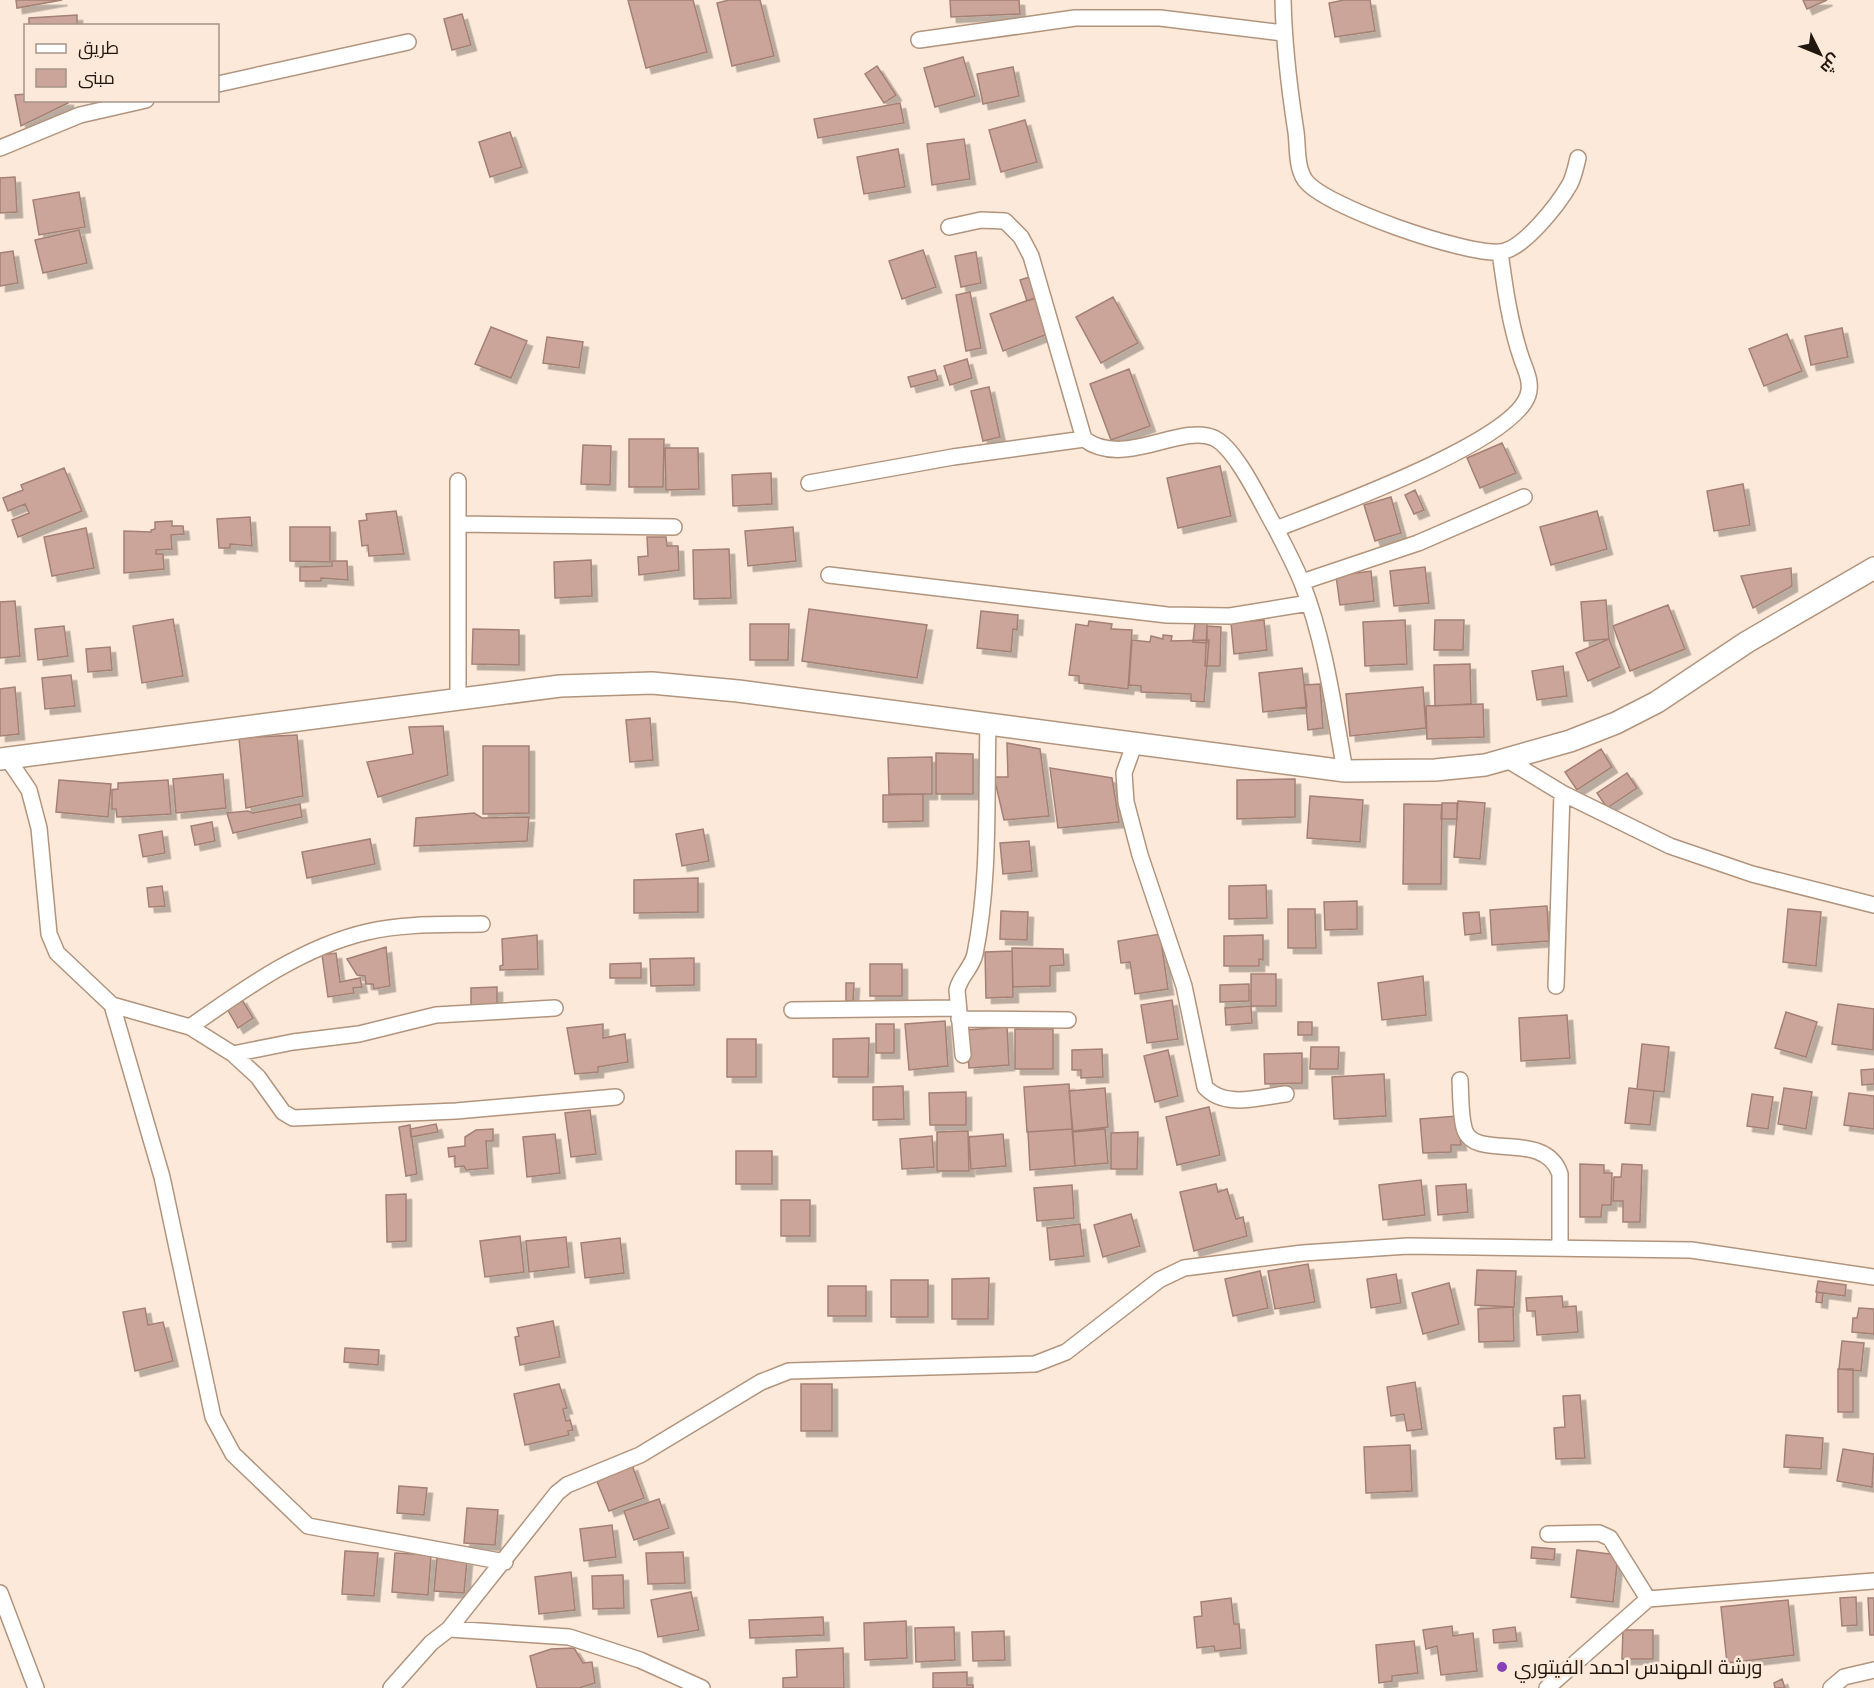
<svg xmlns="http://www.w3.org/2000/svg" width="1874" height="1688" viewBox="0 0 1874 1688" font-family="Roboto,Cairo,sans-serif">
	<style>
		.building { fill: #cba599; stroke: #a58075; stroke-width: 1.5; filter: url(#shadow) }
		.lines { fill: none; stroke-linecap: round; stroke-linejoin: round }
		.minor-casing { stroke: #b2947d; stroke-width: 18 }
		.secondary-casing { stroke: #b2947d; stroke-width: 24 }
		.minor { stroke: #fff; stroke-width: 15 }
		.secondary { stroke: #fff; stroke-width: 21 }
		.poi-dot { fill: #8642b6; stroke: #fce9d9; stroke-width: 2 }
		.labels { text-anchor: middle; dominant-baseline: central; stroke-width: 5; stroke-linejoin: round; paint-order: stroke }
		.poi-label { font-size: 20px; fill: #22170e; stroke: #fce9d9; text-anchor: start }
	</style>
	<defs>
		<filter id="shadow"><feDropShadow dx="5.5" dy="5.5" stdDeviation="0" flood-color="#0004"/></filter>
	</defs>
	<rect width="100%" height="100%" fill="#fce9d9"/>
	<path class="building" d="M16 0H62L17 8Z
		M628 0H693L707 52 646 68Z
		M729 0H760L774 56 732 66 717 3Z
		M950 0H1019L1020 14 951 17Z
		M1344 0H1370L1375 31 1335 37 1329 3Z
		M1803 0H1827L1807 9Z
		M462 14 471 45 452 50 444 19Z
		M77 15V26H29V18Z
		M963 57 975 96 935 107 924 68Z
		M877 66 896 95 884 103 865 74Z
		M1013 67 1019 96 983 104 977 74Z
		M26 94V100H68V103L21 126 15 95Z
		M900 103 904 123 818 138 814 119Z
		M1025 120 1037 162 1001 172 989 130Z
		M510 132 522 167 490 177 479 142Z
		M964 139 970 179 932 185 927 144Z
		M898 149 905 187 864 194 857 157Z
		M15 177 17 212 0 213V178Z
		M79 192 85 227 39 235 33 200Z
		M79 230 87 263 43 273 35 240Z
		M923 250 936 287 902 299 889 261Z
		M13 251 18 283 0 286V253Z
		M976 252 981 283 961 287 955 256Z
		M1039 274 1046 295 1027 301 1020 280Z
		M970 292 981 348 966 351 956 295Z
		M1040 296 1053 332 1003 351 990 314Z
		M1113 297 1138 343 1101 363 1076 317Z
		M491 327 527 341 511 378 475 364Z
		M1842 328 1848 357 1811 365 1805 336Z
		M1787 334 1802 371 1764 386 1749 349Z
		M547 337 583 342 579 368 543 363Z
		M967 359 972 378 950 385 944 366Z
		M1129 369 1150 426 1111 440 1090 384Z
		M935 370 938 380 911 387 908 377Z
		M989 387 1000 437 983 441 971 391Z
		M629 439H664L663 487H629Z
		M1502 443 1516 473 1480 488 1467 458Z
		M583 445 611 446 610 485 581 484Z
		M665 448H698L699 489 666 490Z
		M1220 466 1231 516 1178 528 1167 478Z
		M64 468 82 511 18 537 12 520 29 513 25 504 8 511 3 498 23 490 21 485Z
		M771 473 772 504 733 506 732 475Z
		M1743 484 1750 525 1714 531 1707 491Z
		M1415 490 1424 510 1414 514 1405 495Z
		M1391 497 1401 533 1375 541 1364 505Z
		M396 511 404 554 369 556 368 545 362 546 359 521 367 520 366 514Z
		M1597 511 1607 549 1551 565 1540 527Z
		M250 517 252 546 230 544V548H219L217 519Z
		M172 521V526H183L184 534 171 535 172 549 156 550V554H163L164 569 124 573V531L151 532V530L155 529V522Z
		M290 527H330V562L290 561Z
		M793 527 796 561 748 566 745 531Z
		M86 528 94 568 52 576 44 537Z
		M647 537H666L667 546H678L679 570 639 575 638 557 648 556Z
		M729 549 731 598 694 599 693 550Z
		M591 560 592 596 555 598 554 562Z
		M332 561H347L348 580 321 578V581H300V567L332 566Z
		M1425 567 1429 603 1394 606 1390 571Z
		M1791 568 1792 586 1753 608 1741 576Z
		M1371 571 1374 601 1340 605 1336 576Z
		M1606 600 1609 639 1584 641 1581 602Z
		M15 601 20 656 0 658V602Z
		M1668 605 1685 649 1630 671 1613 626Z
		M809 609 927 625 917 678 802 661Z
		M981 611 1018 615 1017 630 1013 629 1011 652 977 648Z
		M173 619 183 676 142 683 133 626Z
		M1264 620 1267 650 1234 654 1231 623Z
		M1405 620 1407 664 1365 666 1363 622Z
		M1435 620H1464L1463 650H1434Z
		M1089 621 1112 624 1111 629 1132 630 1128 689 1079 683V676L1069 675 1076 624 1088 626Z
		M1195 622H1207V643L1193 642Z
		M750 624H789L788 660H750Z
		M64 626 68 656 38 660 35 629Z
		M1207 626 1221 627 1220 666H1205Z
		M473 629 519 630V665L472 664Z
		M1163 635 1172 636 1171 641 1209 640 1204 702 1191 701V694L1141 692V686L1129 685 1132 640 1150 642 1151 636 1163 639Z
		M1609 639 1620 667 1588 681 1576 653Z
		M110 647 112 670 88 672 86 649Z
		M1470 664 1471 704 1435 706 1434 665Z
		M1563 666 1567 696 1537 700 1532 671Z
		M1302 668 1307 707 1263 712 1259 673Z
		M71 675 75 706 45 709 42 678Z
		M1320 684 1323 728 1308 730 1304 685Z
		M15 687 19 734 0 736V689Z
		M1423 687 1426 728 1350 736 1346 694Z
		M1483 704 1484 737 1427 739 1426 706Z
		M650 718 653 760 630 762 626 720Z
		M443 726 448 775 378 797 367 762 413 754 409 727Z
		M297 735 303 796 246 808 239 738Z
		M1007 743 1040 749 1049 816 1004 820 994 777H1008Z
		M483 746H529V813L483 814Z
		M1601 749 1612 767 1577 790 1565 772Z
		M936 753 973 754V794H936Z
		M932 757V794H889L888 758Z
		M1050 768 1112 778 1119 822 1058 828Z
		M1627 773 1637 788 1607 808 1597 793Z
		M223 774 226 808 176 813 173 779Z
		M1295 779V817L1237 819V780Z
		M59 780 111 784 108 817 56 812Z
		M168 780 171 814 117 817 116 809H112V790L118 789V783Z
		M923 794V821L883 822V795Z
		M1310 796 1363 800 1360 842 1307 838Z
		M1458 801 1485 803 1480 859 1454 857Z
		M1442 803H1457V819H1441Z
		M300 804 302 817 233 833 227 813 248 811 253 813Z
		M1404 804 1442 805 1441 884H1403Z
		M474 813 482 818 529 817 527 841 414 846 416 818Z
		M212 822 215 841 195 845 191 826Z
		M703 829 709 861 682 866 676 834Z
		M162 831 165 853 143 857 139 835Z
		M370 839 375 864 307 878 302 852Z
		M1029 841 1032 871 1003 874 1000 843Z
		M698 878V912L634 913V880Z
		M1266 885 1267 918 1229 919V886Z
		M162 886 165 906 149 907 147 888Z
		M1357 901V929L1325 930 1324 902Z
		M1547 906 1549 941 1492 945 1490 910Z
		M1288 909H1315L1316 948H1288Z
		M1788 909 1821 912 1816 966 1783 962Z
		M1001 911 1028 912 1027 940 1000 939Z
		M1479 912 1481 933 1465 935 1463 913Z
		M1160 934 1168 989 1135 994 1130 962 1121 963 1118 941Z
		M537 935 538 969 500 970V966L503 965 502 939Z
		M1263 935V960L1259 959V966H1224V936Z
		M386 947 390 986 374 989 373 984H366L365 976 357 975 347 959Z
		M1012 948 1063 949 1064 965 1050 966V986L1013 987Z
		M1012 951 1013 997 986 998 985 952Z
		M336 953 340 982 360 978 362 987 353 988 354 993 328 997 322 955Z
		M694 958V985L651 986 650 959Z
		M641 963V978H610V964Z
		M870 964H902V996H870Z
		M1251 974H1276V1006H1251Z
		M1423 976 1426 1015 1382 1020 1378 983Z
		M846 983H854L853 1001H846Z
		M1249 984V1001L1220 1002V985Z
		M497 987V1004L471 1005V988Z
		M241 998 253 1018 238 1028 226 1007Z
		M1172 1000 1178 1039 1147 1043 1141 1005Z
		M1838 1004 1874 1009 1873 1050 1832 1044Z
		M1251 1006 1252 1023 1226 1025 1225 1008Z
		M1786 1012 1817 1022 1806 1057 1775 1048Z
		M1567 1015 1570 1058 1521 1061 1519 1018Z
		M945 1021 948 1066 909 1070 905 1024Z
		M1298 1022H1312V1035H1298Z
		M603 1024V1038L625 1034 628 1062 598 1067V1072L575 1074 567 1028Z
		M876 1024H894V1053H876Z
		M1007 1027 1009 1065 969 1068 966 1030Z
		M1015 1029H1053V1069H1015Z
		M869 1038 868 1077H833V1039Z
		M727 1039H756V1077H727Z
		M1642 1044 1669 1047 1664 1092 1637 1089Z
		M1311 1047H1339L1338 1069H1310Z
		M1102 1049 1103 1077 1081 1078V1070H1072V1050Z
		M1168 1050 1178 1096 1155 1102 1144 1056Z
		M1302 1053V1083L1265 1084 1264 1054Z
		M1874 1069V1084L1862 1085 1861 1070Z
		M1384 1074 1386 1116 1334 1119 1332 1077Z
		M1069 1084 1072 1129 1027 1132 1024 1087Z
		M903 1086 904 1119 873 1120V1087Z
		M1105 1088 1108 1127 1073 1131 1069 1091Z
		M1629 1088 1654 1091 1650 1125 1625 1123Z
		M1784 1088 1812 1092 1806 1129 1778 1124Z
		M966 1092V1125H930L929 1093Z
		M1849 1093 1874 1096V1129L1844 1125Z
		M1752 1094 1773 1097 1768 1129 1747 1126Z
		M1209 1107 1220 1155 1177 1165 1166 1117Z
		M590 1110 596 1154 571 1157 565 1113Z
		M1457 1116 1461 1145H1451V1152L1423 1153 1420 1119Z
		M436 1124 438 1132 411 1137 410 1129Z
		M410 1125 417 1174 406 1176 399 1127Z
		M493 1129V1141H486L488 1168 466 1170 464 1166 455 1167V1156L449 1157 448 1148 465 1146V1137L476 1130Z
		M1072 1129 1075 1166 1030 1170 1028 1132Z
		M1105 1129 1108 1163 1075 1166 1073 1132Z
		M968 1131 969 1171H937V1132Z
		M1138 1132 1137 1169H1111V1133Z
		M555 1134 560 1173 527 1177 523 1137Z
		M1003 1134 1006 1166 971 1169 969 1137Z
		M932 1136 934 1167 902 1169 900 1139Z
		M736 1151H772V1184H736Z
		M1580 1164 1604 1165V1173H1612L1611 1205H1602L1601 1217H1580Z
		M1622 1164 1642 1165 1640 1222H1623V1201H1613L1614 1177H1621Z
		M1421 1180 1425 1215 1383 1220 1379 1185Z
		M1216 1184 1218 1192 1227 1189 1236 1219 1243 1217 1247 1236 1194 1251 1180 1192Z
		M1466 1184 1468 1212 1438 1215 1436 1186Z
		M1072 1185 1074 1218 1037 1221 1034 1188Z
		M406 1194V1241L387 1242 386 1195Z
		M781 1200H810V1236H781Z
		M1131 1214 1140 1246 1103 1257 1094 1225Z
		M1080 1224 1084 1256 1050 1260 1047 1228Z
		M520 1236 524 1272 485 1277 480 1241Z
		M566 1237 569 1267 529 1272 526 1241Z
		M620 1238 624 1273 585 1278 581 1243Z
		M1308 1264 1315 1302 1275 1309 1268 1271Z
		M1477 1270 1516 1271 1514 1307 1475 1305Z
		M1260 1271 1268 1308 1233 1316 1225 1279Z
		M1396 1274 1401 1303 1371 1308 1367 1279Z
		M989 1278 988 1319H952V1279Z
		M891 1280H928V1317H891Z
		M1818 1281 1846 1285 1845 1296 1816 1292Z
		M1449 1283 1459 1324 1423 1334 1412 1293Z
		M828 1286H866V1316H828Z
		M1817 1292 1823 1293 1822 1303 1816 1302Z
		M1562 1296 1563 1307 1576 1306 1578 1332 1537 1335 1535 1311H1527L1526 1298Z
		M1513 1307 1514 1341 1479 1342 1478 1309Z
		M145 1308 148 1325 163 1322 173 1361 135 1371 123 1312Z
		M1859 1308 1874 1309V1334L1852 1332 1853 1318H1857Z
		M553 1321 560 1357 520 1365 515 1337 519 1336 517 1328Z
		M1842 1341 1864 1343 1861 1371 1839 1369Z
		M345 1348 379 1350 378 1365 344 1362Z
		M1838 1369H1853V1412H1838Z
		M1415 1382 1422 1429 1407 1431 1404 1414 1391 1416 1387 1387Z
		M559 1384 567 1408 563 1409 566 1421 570 1420 573 1430 568 1431 569 1435 525 1445 514 1394Z
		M801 1384H832V1431H801Z
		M1580 1395 1585 1458 1556 1459 1554 1428 1565 1427 1563 1396Z
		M1786 1435 1823 1438 1821 1469 1784 1467Z
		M1410 1445 1412 1491 1366 1493 1364 1447Z
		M1843 1449 1874 1454 1872 1487 1837 1481Z
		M632 1465 644 1498 609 1511 596 1479Z
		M399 1486 427 1488 424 1515 397 1513Z
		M659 1499 669 1528 634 1540 624 1511Z
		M467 1508 498 1510 495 1545 464 1543Z
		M612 1525 616 1557 584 1561 580 1529Z
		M1532 1547 1555 1549 1554 1560 1531 1558Z
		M1577 1550 1618 1555 1613 1602 1571 1597Z
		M345 1551 378 1553 374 1596 342 1594Z
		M683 1552 685 1583 648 1584 646 1553Z
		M395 1553 431 1555 428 1595 392 1592Z
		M437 1558 467 1560 464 1593 434 1591Z
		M571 1572 575 1610 539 1614 535 1577Z
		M623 1575 624 1608 593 1609 592 1576Z
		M691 1592 699 1630 658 1637 651 1600Z
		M1856 1597 1857 1625 1842 1626 1840 1598Z
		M1231 1598 1234 1624H1239L1241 1648 1215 1651 1214 1646 1197 1648 1194 1617 1202 1616 1201 1602Z
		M1868 1598H1874V1635H1870Z
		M1788 1600 1794 1655 1727 1663 1721 1607Z
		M823 1617 824 1635 750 1638 749 1620Z
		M906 1621 907 1658 865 1660 864 1623Z
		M1452 1626 1453 1636 1473 1633 1477 1671 1441 1675 1437 1646 1426 1649 1423 1630Z
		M954 1627 955 1660 916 1662 915 1628Z
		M1515 1627 1517 1641 1494 1643 1493 1630Z
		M1623 1630H1653V1659H1622Z
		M1004 1631 1005 1660 973 1661 972 1632Z
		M1414 1641 1418 1673 1392 1676V1681L1379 1683 1376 1645Z
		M574 1648 583 1663 592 1662 595 1683 579 1688H537L530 1656 551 1649Z
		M843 1648 844 1688H783V1678L797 1677 796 1650Z
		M967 1672V1685H973V1688H933V1673Z
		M1782 1679 1785 1688H1775L1774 1683Z"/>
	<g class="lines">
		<g class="minor-casing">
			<path id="minor" d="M1283 0C1284 45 1289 87 1296 132 1298 147 1296 167 1305 180 1324 207 1466 255 1499 252 1523 251 1559 203 1570 184 1574 176 1576 166 1578 158
				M919 40 1075 18H1160L1283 33
				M218 84 408 42
				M0 148 80 115 146 100
				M949 227 981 220 1005 221 1021 237 1031 256 1084 439C1124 469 1180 423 1214 438 1237 449 1263 507 1276 529
				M458 481V699
				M809 483 953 457 1084 439
				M458 524 674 527
				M829 575 1167 615 1230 616 1309 603
				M1302 582 1418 543 1524 497
				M1134 745 1124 773 1126 802 1140 855 1184 986 1205 1087C1225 1109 1260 1097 1286 1094
				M8 759 29 790 39 828 49 934 57 953 112 1005 162 1177 213 1417 233 1454 308 1526 505 1562
				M1506 759 1562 793 1670 846 1752 874 1874 905
				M1345 771C1334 710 1325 641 1302 583 1295 565 1285 547 1276 529 1324 510 1513 443 1528 395 1532 383 1526 371 1522 360 1510 325 1505 289 1500 252
				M1556 986 1562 793
				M112 1005 190 1027 233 1054 258 1077 283 1112 293 1118 456 1111 616 1097
				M792 1010 958 1008
				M959 1019 1068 1020
				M190 1027C244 989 302 947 367 932 405 923 445 925 482 924
				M233 1054 293 1042 359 1034 436 1015 555 1008
				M963 1055 957 990C960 976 972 968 975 954 990 880 986 801 988 725
				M1460 1080C1461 1095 1460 1117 1465 1131 1477 1161 1545 1129 1560 1174V1248
				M1548 1534 1599 1533 1610 1538 1648 1599 1874 1581
				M0 1593 36 1688
				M449 1629 569 1637 640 1660 702 1688
				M391 1688 431 1643 449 1629 557 1493 567 1485 640 1455 761 1382 789 1371 1035 1364 1066 1352 1159 1280 1184 1268 1303 1253 1408 1246 1691 1250 1874 1277
				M1547 1688 1648 1599
				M1831 1688 1844 1677 1874 1670"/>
		</g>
		<g class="secondary-casing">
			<path id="secondary" d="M0 759 560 686 652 683 738 691 1345 771 1435 770 1485 765 1570 741 1616 723 1657 702 1747 642 1874 568"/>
		</g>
		<use href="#minor" class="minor"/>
		<use href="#secondary" class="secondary"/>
	</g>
	<circle class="poi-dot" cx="1502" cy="1667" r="6"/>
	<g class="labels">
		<g class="poi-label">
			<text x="1514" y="1667">ورشة المهندس احمد الفيتوري</text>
		</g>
	</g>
	<rect x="24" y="24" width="195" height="78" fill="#fce9d9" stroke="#a59588" stroke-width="1.5"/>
	<rect x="36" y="44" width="30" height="9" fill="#ffffff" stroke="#a59588" stroke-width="1.5"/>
	<text x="78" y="54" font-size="18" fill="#22170e">طريق</text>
	<rect x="36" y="69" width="30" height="18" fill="#cba599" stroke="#a59588" stroke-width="1.5"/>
	<text x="78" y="84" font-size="18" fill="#22170e">مبنى</text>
	<g transform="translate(1820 54) rotate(133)" stroke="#fce9d9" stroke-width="4.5" paint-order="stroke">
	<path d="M0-4.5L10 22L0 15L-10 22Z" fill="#22170e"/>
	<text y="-9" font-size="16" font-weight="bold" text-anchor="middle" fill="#22170e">ش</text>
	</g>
</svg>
